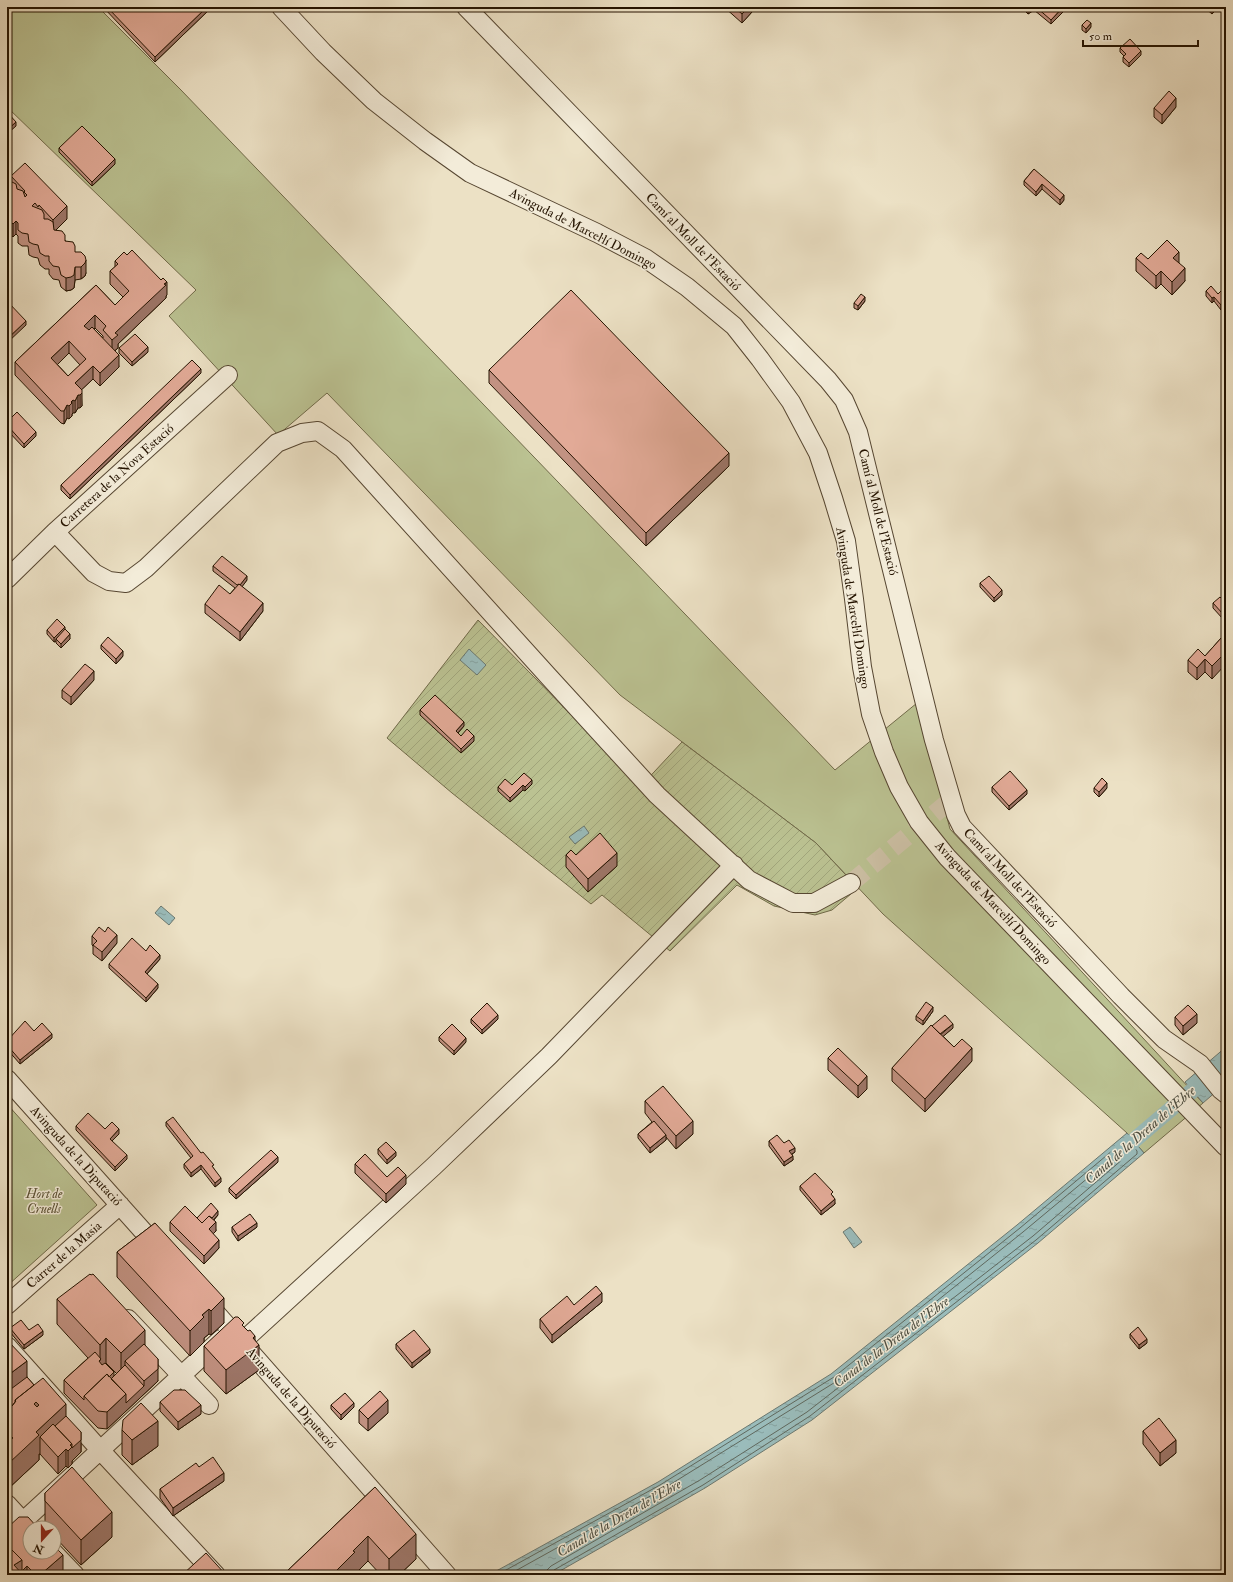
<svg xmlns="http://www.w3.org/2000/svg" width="1233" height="1582" viewBox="0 0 1233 1582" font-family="'IM FELL Double Pica',serif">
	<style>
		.green { fill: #bbc292; stroke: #706a49 }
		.garden { fill: url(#garden-furrows); stroke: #706a49 }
		.water { fill: url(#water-ripples); stroke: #6b7870 }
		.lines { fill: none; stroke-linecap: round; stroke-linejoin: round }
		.shore { stroke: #5f685e; stroke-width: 1 }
		.canal { stroke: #9abcbb; stroke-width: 16 }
		.minor-tunnel { stroke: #cec2a7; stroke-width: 18; stroke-dasharray: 18 9; stroke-linecap: butt }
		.minor-casing { stroke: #564631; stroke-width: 20 }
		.minor { stroke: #f3ecd9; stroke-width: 18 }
		.wall { fill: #c29282; stroke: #241300; fill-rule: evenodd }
		.shaded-wall { fill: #9e776a; stroke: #241300 }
		.building { fill: #e2aa97; stroke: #241300; fill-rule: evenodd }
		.labels { text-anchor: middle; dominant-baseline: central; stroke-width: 3; stroke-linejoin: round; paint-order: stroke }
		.street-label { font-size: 13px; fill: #241300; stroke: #f3ecd9 }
		.park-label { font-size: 13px; font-style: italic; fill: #595033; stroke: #f3ecd9 }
		.water-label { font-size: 14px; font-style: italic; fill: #4d4e41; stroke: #f3ecd9 }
	</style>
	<defs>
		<pattern id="garden-furrows" width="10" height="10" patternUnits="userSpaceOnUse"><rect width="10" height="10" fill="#bbc292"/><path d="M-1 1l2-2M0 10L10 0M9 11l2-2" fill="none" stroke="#a1a67c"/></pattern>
		<pattern id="water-ripples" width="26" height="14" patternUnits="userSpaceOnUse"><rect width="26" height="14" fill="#9abcbb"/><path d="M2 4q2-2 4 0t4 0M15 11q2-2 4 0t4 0" fill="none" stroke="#85a19f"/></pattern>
	</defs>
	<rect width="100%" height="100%" fill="#ece1c5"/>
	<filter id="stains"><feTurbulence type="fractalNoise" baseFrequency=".005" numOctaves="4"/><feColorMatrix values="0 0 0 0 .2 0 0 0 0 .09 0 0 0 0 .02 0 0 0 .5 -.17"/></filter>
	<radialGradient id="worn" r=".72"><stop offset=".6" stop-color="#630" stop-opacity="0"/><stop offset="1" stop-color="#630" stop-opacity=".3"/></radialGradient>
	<path class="green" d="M7 7H98L181 90 835 770 917 703 950 829 1203 1103 1144 1153 1127 1133 883 914 816 843 620 695 327 393 278 435 169 316 196 290 7 107Z
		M7 1104 97 1205 7 1286Z"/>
	<path class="garden" d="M478 620 641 786 682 742 816 843 858 888 832 910 815 915 774 906 737 885 670 951 602 895 591 904 452 793 387 738Z"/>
	<path class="water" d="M469 649 486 665 477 675 460 660Z
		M584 826 589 833 575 844 569 837Z
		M161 906 175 918 169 925 155 913Z
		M1226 1047V1083L1203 1103 1185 1082Z
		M1127 1133 1144 1153 1038 1243 812 1420 705 1488 553 1575H489L658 1482 831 1374 1017 1225Z
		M850 1227 862 1242 854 1248 843 1232Z"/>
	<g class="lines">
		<path class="shore" d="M497 1575 660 1485 834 1377 1020 1228 1125 1140H1128L1137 1151V1154L1036 1240 810 1416 703 1485 554 1570 552 1575
			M508 1575 663 1489 837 1381 1023 1232 1125 1147H1127L1130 1151V1153L1033 1236 807 1412 700 1480 551 1566 547 1570V1575"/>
		<path class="canal" d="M1118 1154 1226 1062"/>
		<path class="minor-tunnel" d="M851 883 951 800"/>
		<g class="minor-casing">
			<path id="minor" d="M281 7 323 52 374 101 425 141 470 173 597 233 645 258 687 287 734 326 760 359 791 402 818 453 833 498 846 541 854 599 862 667 871 714 884 752 899 787 919 822 947 857 1226 1147
				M466 7 828 380 844 400 858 432 934 740 956 815 962 827 1121 996 1164 1039 1200 1064 1221 1090 1226 1094
				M55 532 94 573 109 581 126 583 146 568 277 443 302 433 318 431 343 449 549 677 657 795 749 880 793 903H814L851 883
				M7 579 55 532 228 375
				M7 1079 159 1249
				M208 1304 447 1575
				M7 1305 120 1205
				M128 1319 209 1405
				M242 1342 433 1167 549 1056 734 865
				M7 1346 101 1451 216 1575
				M7 1504 30 1529
				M7 1536 221 1339
				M53 1552 75 1575"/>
		</g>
		<use href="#minor" class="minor"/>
	</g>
	<path class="wall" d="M103 7H212L155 62Z
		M724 7H752V12L742 23Z
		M1021 7H1065V10L1051 24 1034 10 1028 14Z
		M1204 7H1219L1212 14Z
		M1082 25 1091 27 1086 33 1082 30Z
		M1120 48 1141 55 1129 67 1123 62V57L1124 56 1120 52Z
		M1176 107 1162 124 1154 117V108Z
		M59 148 115 164 92 186 59 152Z
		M1034 169 1064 200 1060 205 1042 189 1036 196 1024 185V181Z
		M7 175 10 181 11 182V176L67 219 56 230 75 252 86 273 85 276 81 279 75 280 74 288 71 290 66 291 61 287 59 280 53 279 49 274V269H45L40 265 38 258 33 257 29 255 28 246H22L18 243V236L16 234 13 237 7 231Z
		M1136 258 1179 263 1185 281 1172 295 1161 284 1156 289 1136 271Z
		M115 261 167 295 166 296V298L118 344V348L115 351 119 367 100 386 93 379 81 390 82 406 80 408H78L75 413H73L72 414V416L69 419 67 418 64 424 61 423 15 375V362L96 285 115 305 123 297 110 284V271L115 267ZM95 328 103 336V338L94 329ZM69 353 80 365 68 376 57 364Z
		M1226 286 1221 310 1214 301 1212 303 1206 296V291L1218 294Z
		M865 301 858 310 854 308V303Z
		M119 348 148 352 132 366 119 353Z
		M489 370 729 466 646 546 489 383Z
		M201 373 70 499 61 490V485Z
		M7 422 36 436 24 448 7 430Z
		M213 566 247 580 242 586 263 611 240 641 205 613V604L230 594 235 588 213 571Z
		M980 583 1002 595 994 602 980 587Z
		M1213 603H1226L1223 619 1213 608Z
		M47 630H65L70 639 61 648 56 643V641L54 642 47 634Z
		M1222 637 1212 679 1205 672 1197 680 1188 672V660L1205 656Z
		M101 645 123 656 116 664 101 649Z
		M94 680 71 705 62 698V690Z
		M420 710 464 726 458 733 461 736 474 741 461 753 420 715Z
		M532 784 525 791 523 790 510 802 498 791V787Z
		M992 787 1027 794 1009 810 992 792Z
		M1094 788H1107L1099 797 1094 792Z
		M566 855H576L617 866 588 892 566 867Z
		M92 936 117 943 102 961 93 954V946L92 945Z
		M146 951 160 959 147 974 158 988 146 1002 109 968V964Z
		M933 1011 923 1025 916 1020V1016Z
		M1175 1017 1197 1023 1183 1035 1175 1025Z
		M471 1019H498L482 1034 471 1023Z
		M932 1026 953 1028 943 1036 954 1047 972 1061 925 1112 892 1081V1068Z
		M34 1031 52 1038 20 1064 7 1049V1041Z
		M439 1037 466 1042 454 1055 439 1041Z
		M828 1058 867 1089 858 1098 828 1070Z
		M645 1101 693 1134 676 1149 666 1137V1140L650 1153 638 1138V1134L652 1122 645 1113Z
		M166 1122 201 1153 214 1169 221 1182 215 1187 201 1169 191 1177 184 1168V1164L191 1158 166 1126Z
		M76 1126 105 1129 119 1134 112 1141 127 1159 115 1171 76 1130Z
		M769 1141 784 1143 795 1152 792 1154 793 1160 784 1166 769 1146Z
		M378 1149 396 1156 387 1164 378 1154Z
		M278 1162 236 1199 229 1192V1188Z
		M355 1164 387 1177 406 1184 386 1203 355 1173Z
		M800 1186 833 1196 835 1204 821 1215 800 1190Z
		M218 1215 214 1220 216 1231 213 1234 219 1248 204 1264 170 1231V1222Z
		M155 1223 224 1323 211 1335 209 1334 204 1338V1342L190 1356 117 1277V1252Z
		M232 1227H257L238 1241 232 1232Z
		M57 1299 145 1345 158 1381 107 1429 98 1428 64 1393V1380L88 1358 57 1324ZM106 1363 117 1374 114 1376 106 1364Z
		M602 1302 552 1343 540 1328V1319L574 1305Z
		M244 1327 255 1340 259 1370 226 1394 204 1371V1346Z
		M10 1328 29 1330 43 1335 24 1349 10 1332Z
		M1130 1334 1147 1343 1139 1349 1130 1338Z
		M7 1340 27 1377 34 1385 66 1416 81 1444V1452L72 1461V1464L68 1468 66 1466 58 1474 40 1454H39V1460L9 1488 7 1486Z
		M396 1344 430 1353 412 1368 396 1349Z
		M160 1402 201 1414 178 1430 160 1411Z
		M331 1405 354 1407 341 1420 331 1409Z
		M359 1410 388 1413 368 1431 359 1423Z
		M122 1430 158 1446 132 1465 122 1455Z
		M1143 1431 1176 1453 1160 1466 1143 1444Z
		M199 1467 224 1481 173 1516 160 1498V1489Z
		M375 1487 416 1559 399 1575H381L368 1561 355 1574V1575H283Z
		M45 1493 112 1537 81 1565 54 1536V1528H46L45 1526Z
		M7 1528 63 1575H7Z"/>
	<path class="shaded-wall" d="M207 7H212L155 62V57Z
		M749 7H752V12L742 23V14Z
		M1032 7H1034V10L1028 14V10Z
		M1063 7H1065V10L1051 24V20Z
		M1212 7H1219L1212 14Z
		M1091 23V27L1086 33V29Z
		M1141 51V55L1129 67V63Z
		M1176 98V107L1162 124V115Z
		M16 122V126L7 134V130Z
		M115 159V164L92 186V182Z
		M1042 184V189L1036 196V192Z
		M1064 195V200L1060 205V200Z
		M67 206V219L53 233V220Z
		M16 221V234L13 237V224Z
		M1179 252V265L1173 258Z
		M86 260V273L85 276 81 279V267Z
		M75 267V280L74 288 71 290 66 291V278Z
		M1185 268V281L1172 295V282Z
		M1161 271V284L1156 289V276Z
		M167 282V295L166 296V298L118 344V348L112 353V340L115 333Z
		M865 297V301L858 310V306Z
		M1214 297V301L1212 303V298Z
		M1226 301V306L1221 310V305Z
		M95 315V328L84 339V326Z
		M26 321V325L7 343V339Z
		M69 341V353L51 371V358Z
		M148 347V352L132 366V362Z
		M119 355V367L100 386V373Z
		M93 366V379L75 396V383Z
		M201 369V373L70 499V495Z
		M82 393V406L80 408V395Z
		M78 395V408L75 413V401Z
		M73 400V413L72 414V416L69 419V406L71 402Z
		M67 405V418L64 424V411Z
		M36 432V436L24 448V444Z
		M729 453V466L646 546V533Z
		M247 576V580L239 591V586Z
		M1002 590V595L994 602V598Z
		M263 603V611L240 641V632Z
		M1226 612V616L1223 619V614Z
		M65 627V632L56 639V641L54 642V638Z
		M70 634V639L61 648V644Z
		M123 651V656L116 664V659Z
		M1226 652V664L1212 679V666Z
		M1205 659V672L1197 680V668Z
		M94 671V680L71 705V697Z
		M464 722V726L456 735V731Z
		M474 736V741L461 753V749Z
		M532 780V784L525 791V787Z
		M1107 783V788L1099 797V792Z
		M523 785V790L510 802V798Z
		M1027 790V794L1009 810V806Z
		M617 853V866L588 892V879Z
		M117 935V943L102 961V952Z
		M160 955V959L145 976V972Z
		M158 984V988L146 1002V998Z
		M933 1007V1011L923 1025V1021Z
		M1197 1014V1023L1183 1035V1026Z
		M498 1015V1019L482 1034V1030Z
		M953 1024V1028L939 1040V1036Z
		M52 1034V1038L20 1064V1060Z
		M466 1038V1042L454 1055V1051Z
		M972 1048V1061L925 1112V1099Z
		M867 1076V1089L858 1098V1086Z
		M693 1121V1134L676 1149V1136Z
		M119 1129V1134L110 1143V1139Z
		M666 1135V1140L650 1153V1148Z
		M795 1148V1152L789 1156V1151Z
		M396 1152V1156L387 1164V1160Z
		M127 1155V1159L115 1171V1167Z
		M793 1156V1160L784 1166V1162Z
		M278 1157V1162L236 1199V1195Z
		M201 1165V1169L191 1177V1173Z
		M406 1175V1184L386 1203V1194Z
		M221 1178V1182L215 1187V1183Z
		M835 1199V1204L821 1215V1211Z
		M218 1211V1215L203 1231V1227Z
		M216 1222V1231L209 1238V1229Z
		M257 1223V1227L238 1241V1236Z
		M219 1240V1248L204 1264V1256Z
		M602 1293V1302L552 1343V1335Z
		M224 1298V1323L211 1335V1311Z
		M209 1309V1334L204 1338V1342L190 1356V1331L202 1315Z
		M145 1330V1355L125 1361V1374L121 1378V1353Z
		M43 1331V1335L24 1349V1345Z
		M255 1336V1348L259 1345V1370L226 1394V1370Z
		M106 1338V1363L101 1368 99 1361H100V1345Z
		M1147 1339V1343L1139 1349V1345Z
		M430 1349V1353L412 1368V1363Z
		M158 1359V1381L107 1429V1412L126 1394 144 1386V1381Z
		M27 1361V1386L7 1401V1376Z
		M114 1372V1385L86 1398Z
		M43 1395V1403L12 1422Z
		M388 1400V1413L368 1431V1419Z
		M354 1403V1407L341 1420V1415Z
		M66 1404V1429L40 1437V1454H39V1460L9 1488V1463L36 1432Z
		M201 1405V1414L178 1430V1422Z
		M158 1421V1446L132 1465V1440Z
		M81 1432V1452L72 1461V1464L68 1468V1451L70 1445Z
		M8 1433V1458L7 1459V1434Z
		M1176 1440V1453L1160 1466V1453Z
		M66 1449V1466L58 1474V1457Z
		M224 1473V1481L173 1516V1508Z
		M112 1512V1537L81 1565V1540Z
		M416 1534V1559L399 1575H389V1559Z
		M368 1536V1561L355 1574V1575H332L353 1551Z
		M63 1555V1575H40Z
		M22 1560 27 1566V1575H14V1565Z"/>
	<path class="building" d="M107 7H207L155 57Z
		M734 7H749L742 14Z
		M1025 7H1032L1028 10Z
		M1036 7H1063L1051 20Z
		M1087 20 1091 23 1086 29 1082 25Z
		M1130 39 1141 51 1129 63 1123 57 1126 54 1120 48Z
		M1169 91 1176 98 1162 115 1154 108Z
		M7 112 16 122 7 130Z
		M82 126 115 159 92 182 59 148Z
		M25 163 67 206 53 220 39 205 38 207 35 203 32 206 42 210 44 214V219H48L53 222 54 230 62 231 65 235V241L73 242 75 246V252H81L85 256 86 260 85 263 81 267H75L74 275 71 277 66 278 61 275 59 267 53 266 49 261V256H45L40 253 38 245 33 244 29 242 28 234 22 233 18 230V223L16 221 13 224 7 218V175L9 176 10 181 16 184 17 189 23 191 25 197 27 195 24 192 25 191 11 176Z
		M1034 169 1064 195 1060 200 1042 184 1036 192 1024 181Z
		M1167 240 1179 252 1173 258 1185 268 1172 282 1161 271 1156 276 1136 258 1141 253 1148 259Z
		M132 250 161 280 163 278 167 282 164 284 166 285 115 333 118 335 112 340 103 330 106 326 95 315 84 326 89 330 92 327 119 355 100 373 93 366 75 383 82 390V393L80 395H78L75 401 73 400 71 402 72 403 69 406 67 405 64 411H61L15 362 96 285 115 305 129 291 110 271 118 264 115 261 124 252 127 255ZM69 341 86 359 68 376 51 358Z
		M1211 286 1218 294 1226 286V301L1221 305 1214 297 1212 298 1206 291Z
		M571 290 729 453 646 533 489 370Z
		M861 294 865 297 858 306 854 303Z
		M7 301 26 321 7 339Z
		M135 334 148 347 132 362 119 348Z
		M192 360 201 369 70 495 61 485Z
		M17 412 36 432 24 444 7 425V422Z
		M222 556 247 576 240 585 239 584 237 585 213 566Z
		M989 576 1002 590 994 598 980 583Z
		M239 584 263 603 240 632 205 604 219 585 230 594Z
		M1220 597 1226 603V612L1223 614 1213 603Z
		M57 619 65 627 54 638 47 630Z
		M65 629 70 634 61 644 56 639Z
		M108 637 123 651 116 659 101 645Z
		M1222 637 1226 641V652L1212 666 1205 659 1197 668 1188 660 1198 649 1205 656Z
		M85 664 94 671 71 697 62 690Z
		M435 695 464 722 456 731 461 736 467 729 474 736 461 749 420 710Z
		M1010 771 1027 790 1009 806 992 787Z
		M524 773 532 780 525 787 523 785 510 798 498 787 505 779 512 785Z
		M1102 778 1107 783 1099 792 1094 788Z
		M600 833 617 853 588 879 566 855 571 850 576 855Z
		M99 927 105 932 108 927 117 935 102 952 93 945 97 941 92 936Z
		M132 938 146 951 150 945 160 955 145 972 158 984 146 998 109 964Z
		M926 1002 933 1007 923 1021 916 1016Z
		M487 1003 498 1015 482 1030 471 1019Z
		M1188 1005 1197 1014 1183 1026 1175 1017Z
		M945 1015 953 1024 940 1034 932 1026Z
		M25 1021 34 1031 42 1023 52 1034 20 1060 7 1045V1041Z
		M452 1024 466 1038 454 1051 439 1037Z
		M931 1025 954 1047 962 1039 972 1048 925 1099 892 1068Z
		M838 1048 867 1076 858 1086 828 1058Z
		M663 1086 693 1121 676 1136 645 1101Z
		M88 1113 105 1129 112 1122 119 1129 110 1139 127 1155 115 1167 76 1126Z
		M173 1117 201 1153 203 1152 214 1165 212 1166 221 1178 215 1183 201 1165 191 1173 184 1164 193 1156 166 1122Z
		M654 1121 666 1135 650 1148 638 1134Z
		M777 1135 784 1143 789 1140 795 1148 789 1151 793 1156 784 1162 769 1141Z
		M386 1142 396 1152 387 1160 378 1149Z
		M271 1150 278 1157 236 1195 229 1188Z
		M365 1154 387 1177 398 1167 406 1175 386 1194 355 1164Z
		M815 1173 833 1192 831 1194 835 1199 821 1211 800 1186Z
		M211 1203 218 1211 212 1218 209 1216 202 1223 197 1218Z
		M185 1206 202 1223 209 1216 216 1222 209 1229 219 1240 204 1256 170 1222Z
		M250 1214 257 1223 238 1236 232 1227Z
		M155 1223 224 1298 211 1311 209 1309 202 1315 204 1317 190 1331 117 1252Z
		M90 1274 91 1275 93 1274 145 1330 121 1353 106 1338 100 1345 57 1299Z
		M596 1286 602 1293 552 1335 540 1319 567 1296 574 1305Z
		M235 1317H238L244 1323 242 1325 248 1331 250 1330 255 1336 253 1338 259 1345 226 1370 204 1346Z
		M21 1320 29 1330 38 1324 43 1331 24 1345 10 1328Z
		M1138 1327 1147 1339 1139 1345 1130 1334Z
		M414 1330 430 1349 412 1363 396 1344Z
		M7 1340 27 1361 7 1376Z
		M144 1344 158 1359V1369L144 1381 125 1361Z
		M95 1352 101 1359 99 1361 102 1365 105 1363 114 1372 109 1377 107 1374 84 1396V1400L64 1380Z
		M125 1365 144 1386 126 1403V1394L111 1379Z
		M107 1374 126 1394 107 1412 98 1411 84 1396Z
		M27 1377 34 1385 15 1400V1402L12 1406 7 1400V1392Z
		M43 1378 66 1404 36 1432 39 1435 9 1463 7 1461V1443L13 1438 8 1433 7 1434V1400L12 1406 16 1401 15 1400ZM36 1402 39 1405 37 1407 34 1404Z
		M174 1390H185L201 1405 178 1422 160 1402Z
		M380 1391 388 1400 368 1419 359 1410Z
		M345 1393 354 1403 341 1415 331 1405Z
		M141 1403 158 1421 132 1440 122 1430 123 1420Z
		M66 1416 81 1432V1440L72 1448V1444L55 1426Z
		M1159 1418 1176 1440 1160 1453 1143 1431Z
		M53 1424 72 1444 70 1445 72 1447 68 1451 66 1449 58 1457 40 1437Z
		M213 1457 224 1473 173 1508 160 1489 196 1463 199 1467Z
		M72 1467 112 1512 81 1540 45 1501V1493Z
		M375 1487 416 1534 389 1559 368 1536 353 1551 355 1552 332 1575H283Z
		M19 1517H28L38 1528H30V1552H54V1546L63 1555 40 1575H36L27 1566 22 1571V1560L7 1545V1528Z
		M7 1545 22 1560 14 1565 23 1575H7Z
		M206 1553 226 1575H182Z"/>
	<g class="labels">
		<g class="street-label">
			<text transform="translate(583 229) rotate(27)">Avinguda de Marcel·lí Domingo</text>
			<text transform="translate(693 242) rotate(46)">Camí al Moll de l'Estació</text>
			<text transform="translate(117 476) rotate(-42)">Carretera de la Nova Estació</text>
			<text transform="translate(878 512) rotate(76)">Camí al Moll de l'Estació</text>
			<text transform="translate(853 608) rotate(81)">Avinguda de Marcel·lí Domingo</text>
			<text transform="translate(1010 878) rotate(47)">Camí al Moll de l'Estació</text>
			<text transform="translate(993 903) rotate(47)">Avinguda de Marcel·lí Domingo</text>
			<text transform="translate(76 1156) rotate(48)">Avinguda de la Diputació</text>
			<text transform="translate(64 1255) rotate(-41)">Carrer de la Masia</text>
			<text transform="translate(291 1398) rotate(49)">Avinguda de la Diputació</text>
		</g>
		<g class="park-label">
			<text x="44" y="1194">Hort de<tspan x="44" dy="15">Cruells</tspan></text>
		</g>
		<g class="water-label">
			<text transform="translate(1140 1135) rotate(-41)">Canal de la Dreta de l'Ebre</text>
			<text transform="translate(891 1342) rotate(-37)">Canal de la Dreta de l'Ebre</text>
			<text transform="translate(619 1518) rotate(-30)">Canal de la Dreta de l'Ebre</text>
		</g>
	</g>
	<rect width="1233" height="1582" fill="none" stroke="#ece1c5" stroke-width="24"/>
	<rect x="8" y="8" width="1217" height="1566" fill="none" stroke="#241300" stroke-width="2"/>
	<rect x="12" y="12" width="1209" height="1558" fill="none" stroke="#241300"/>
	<g transform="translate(42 1540) rotate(201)"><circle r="19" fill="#f3ecd9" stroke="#a09582"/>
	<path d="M0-3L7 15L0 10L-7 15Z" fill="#8f2418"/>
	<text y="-6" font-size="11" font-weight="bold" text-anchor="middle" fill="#241300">N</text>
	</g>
	<path d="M1083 40v6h115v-6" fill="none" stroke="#241300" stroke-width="2"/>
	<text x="1089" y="40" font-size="12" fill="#241300" stroke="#f3ecd9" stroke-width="3" paint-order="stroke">50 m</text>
	<rect width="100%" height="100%" filter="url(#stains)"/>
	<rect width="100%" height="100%" fill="url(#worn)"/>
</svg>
